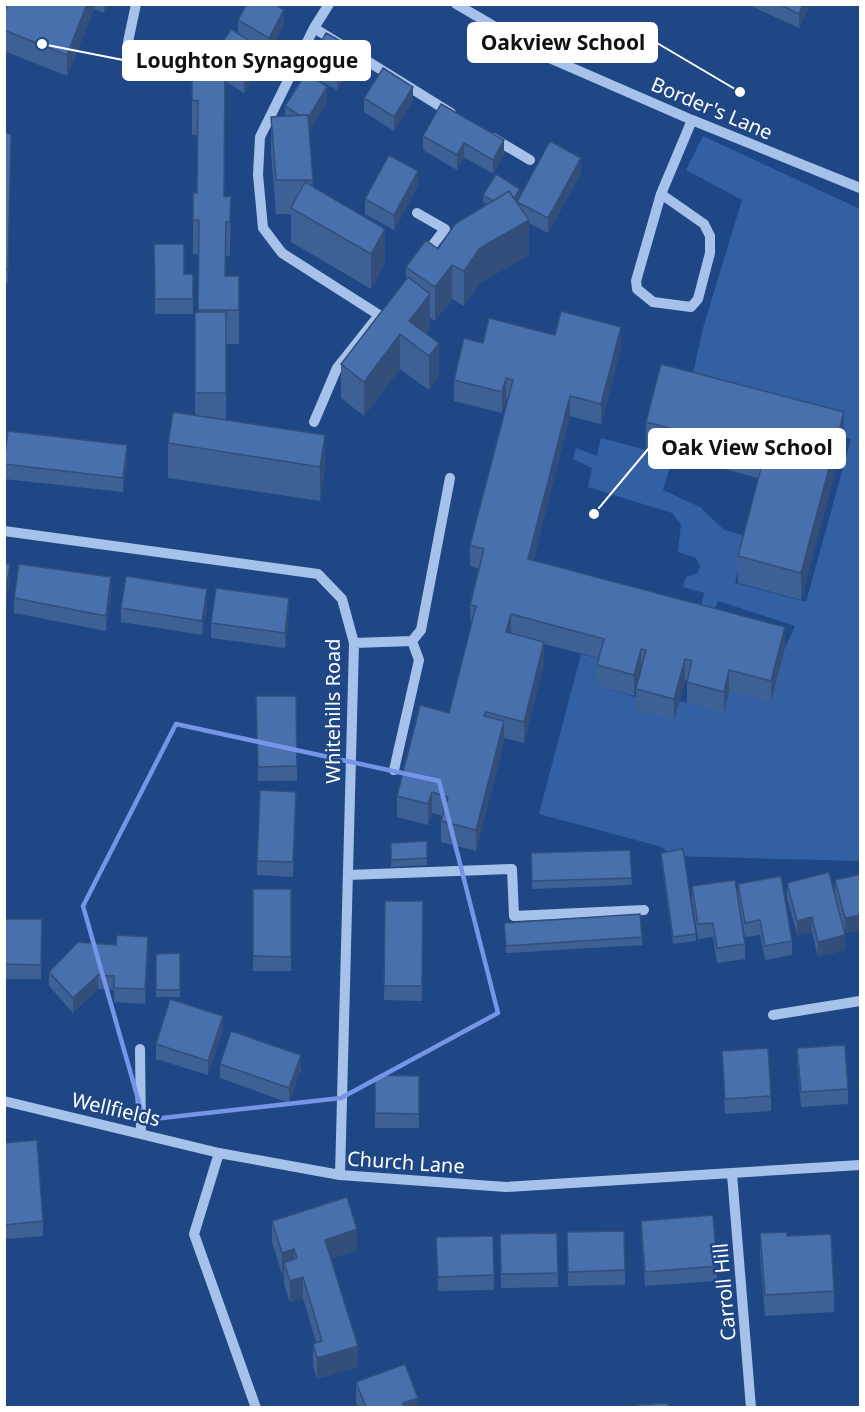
<svg xmlns="http://www.w3.org/2000/svg" width="865" height="1412" viewBox="0 0 865 1412" font-family="'Noto Sans',sans-serif">
	<style>
		.green { fill: #3260a2 }
		.lines { fill: none; stroke-linecap: round; stroke-linejoin: round }
		.minor { stroke: #a7c2ea; stroke-width: 10 }
		.wall { fill: #3d6095 }
		.shaded-wall { fill: #324e79 }
		.building { fill: #4770ad; stroke: #324e79; stroke-width: 1.5 }
		.marked { fill: none; stroke: #7795e8; stroke-width: 4.5; stroke-linejoin: round }
		.labels { text-anchor: middle; dominant-baseline: central; stroke-width: 5; stroke-linejoin: round; paint-order: stroke }
		.street-label { font-size: 20px; fill: #fff; stroke: #1f4785 }
		.leader { fill: none; stroke: #fff; stroke-width: 2 }
		.callout-dot { fill: #fff; stroke: #1f4785; stroke-width: 2 }
		.callout { fill: #fff; stroke: #fff; stroke-width: 2 }
		.callout-label { font-size: 21px; text-anchor: middle; font-weight: bold; fill: #111 }
	</style>
	<rect width="100%" height="100%" fill="#1f4785"/>
	<path class="green" d="M703 136 860 209V861L672 856 662 847 539 814 581 654 604 660 597 686 639 698 674 720 679 701 724 712 729 691 785 648 795 626 718 601 714 610 701 607 704 593 683 587 686 577 698 573 700 566 696 558 678 552 681 524 672 513 588 487 592 468 573 459 576 448 597 456 601 438 673 457 663 490 700 507 724 530 747 536 735 583 806 602 851 439 688 396 703 328 742 200 686 170Z"/>
	<g class="lines">
		<path class="minor" d="M456 4 547 57 692 120 860 188
			M314 28 451 113
			M128 42 136 4
			M493 138 530 160
			M661 194 704 224 710 236V253L698 299 691 307 653 302 637 289 636 281 661 194 692 120
			M417 213 445 229 425 255
			M314 422 337 368 379 315 282 253 263 228 258 175 260 137 314 28 329 4
			M4 531 318 574 342 599 354 643 340 1175
			M354 643 412 641 421 630 450 478
			M394 770 419 660 412 641
			M348 875 512 869 514 916 644 910
			M773 1015 860 1001
			M140 1049 141 1134
			M4 1101 219 1153 340 1175 506 1187 860 1165
			M219 1153 194 1234 256 1408
			M732 1174 751 1408"/>
	</g>
	<path class="wall" d="M8 4H108L104 13 94 9 67 76 4 51V14Z
		M747 4H810L799 28Z
		M238 20 284 25 269 52 259 47 262 63 244 93 225 81 224 197 231 196 230 256H226V276H239V344H226V420L325 469 320 501 168 478V443L195 415V312H198V254H193V220L197 193V135H192V65H212V59L238 33Z
		M310 61 353 63 337 90 310 75Z
		M364 98 413 101 394 131 364 112Z
		M327 102 309 131 313 186 385 263 371 289 291 242V214H276L271 152V117L285 116V106Z
		M441 104 504 155 493 174 464 157 457 170 423 150V136Z
		M4 133 11 134 8 283H4Z
		M581 173 548 233 529 223V255L480 283 464 306 452 299 435 321 430 318V328L426 334 439 377 429 390 400 369 364 416 341 398V364L406 279V267L438 249 487 204 483 202V195L520 196 517 202V203V202Z
		M418 186 394 230 365 214V199Z
		M154 244 184 274H193V314H155Z
		M555 335 621 348 601 424 570 416 533 561 785 648 771 702 729 691 724 713 687 703V681L685 680 674 720 636 710V689L641 670 634 696 597 686V665L599 658 544 644V663L524 743 504 738V742L476 851 441 842V821L443 816 432 813 428 825 397 817V796L449 713 471 626 470 605 479 569 470 566V545L508 399H506L502 413 454 401V380L483 343Z
		M646 422 844 439 801 600 738 583V556L758 478 646 448Z
		M127 459 123 492 4 479V463Z
		M4 564 10 579 5 612H4Z
		M111 592 106 631 14 613V598Z
		M207 604 202 635 121 622V608Z
		M289 613 285 648 211 638V623Z
		M256 696 297 766V781H258Z
		M296 807 293 877 257 875V861Z
		M427 841V865L391 867V843Z
		M630 850 632 885 532 889 531 853Z
		M661 853 696 934V941L673 944 661 860Z
		M861 874V933L860 930 845 933 835 895V880Z
		M787 883 845 950 818 957 812 932 797 935 787 897Z
		M738 884 792 941V955L765 960 760 935 745 937 738 898Z
		M692 886 745 944V959L717 963 713 937 698 939 692 900Z
		M253 889H291V971H253Z
		M385 901H423L422 1001 384 1000Z
		M4 919H42L41 979H4Z
		M504 923 642 937V945L506 953Z
		M148 951 145 1004 114 1002V990L98 989 73 1013 49 986V972Z
		M180 953V997H156V954Z
		M223 1030 208 1075 156 1059V1044Z
		M797 1048 848 1089V1104L801 1107 797 1063Z
		M722 1051 771 1096V1111L725 1114Z
		M220 1064 301 1070 289 1103 220 1078Z
		M375 1075 419 1076V1128H375Z
		M4 1143 43 1221V1236L5 1239Z
		M272 1221 357 1250 331 1259 358 1367 317 1379 313 1365V1344L316 1342 303 1298 290 1302 284 1284V1274H282L272 1242Z
		M641 1221 717 1266V1281L645 1286 641 1235Z
		M567 1232 625 1270V1285L568 1286Z
		M557 1233 558 1287 501 1288 500 1234Z
		M760 1233 787 1236 834 1291V1312L765 1316 760 1254Z
		M493 1236 494 1290 438 1291 436 1237Z
		M356 1382 418 1407H358L356 1403Z"/>
	<path class="shaded-wall" d="M87 4H94V9L67 76V55Z
		M104 4H108L104 13Z
		M803 4H810L799 28V14Z
		M284 10V25L269 52V38Z
		M353 48V63L337 90V76Z
		M262 49V63L244 93V79Z
		M327 87V102L307 135V120Z
		M413 87V101L394 131V117Z
		M504 140V155L493 174V160Z
		M464 143V157L457 170V155Z
		M581 158V173L548 233V218Z
		M418 171V186L394 230V215Z
		M520 189V196L507 217V210Z
		M529 220V255L480 283 464 306V271L480 248Z
		M385 229V263L371 289V254Z
		M452 265V299L435 321V287Z
		M430 294V328L416 346 409 321Z
		M621 327V348L601 424V404Z
		M400 334V369L364 416V382Z
		M439 343V377L429 390V356Z
		M506 378V399L502 413V392Z
		M570 396V416L528 580V559Z
		M844 412V439L801 600V573Z
		M325 435V469L320 501V467Z
		M127 445V459L123 492V478Z
		M10 564V579L5 612V597Z
		M111 577V592L106 631V616Z
		M207 589V604L202 635V621Z
		M289 598V613L285 648V633Z
		M511 614V635L506 632Z
		M785 627V648L771 702V681Z
		M544 642V663L524 743V722Z
		M641 649V670L634 696V675Z
		M685 659V680L674 720V699Z
		M729 670V691L724 713V692Z
		M504 721V742L476 851V830Z
		M296 792V807L293 877V862Z
		M432 792V813L428 825V804Z
		M860 915V930L845 933V918Z
		M812 917V932L797 935V921Z
		M845 935V950L818 957V942Z
		M148 937V951L145 1004V989Z
		M98 975V989L73 1013V998Z
		M223 1016V1030L208 1075V1061Z
		M301 1055V1070L289 1103V1088Z
		M357 1229V1250L325 1261V1240Z
		M294 1249V1270L284 1263V1274H282V1253Z
		M303 1277V1298L290 1302V1281Z
		M358 1346V1367L317 1379V1358Z
		M418 1398V1407H403V1403Z"/>
	<path class="building" d="M8 4H87L67 55 4 30V14Z
		M247 4H274L284 10 269 38 238 20Z
		M779 4H803L799 14Z
		M231 29 262 49 244 79 225 67V65H223L212 59Z
		M326 33 353 48 337 76 310 61Z
		M192 65H225L224 197 231 196 230 222H226L225 276H239V310H198L199 220H193V193H197L198 101 192 100Z
		M383 68 413 87 394 117 364 98Z
		M306 73 327 87 308 118V115H299L285 106Z
		M441 104 504 140 493 160 464 143 457 155 423 136Z
		M308 115 313 180H276L271 117Z
		M4 133 11 134 8 269H4Z
		M550 141 581 158 548 218 517 202Z
		M389 155 418 171 394 215 365 199Z
		M496 174 520 189 514 199 509 191 493 201 483 195Z
		M305 182 385 229 371 254 291 208Z
		M509 191 529 220 480 248 464 271 452 265 435 287 406 267 426 240 438 249 455 224Z
		M154 244H184V274H193V299H155Z
		M408 277 430 294 409 321 439 343 429 356 400 334 364 382 341 364Z
		M561 311 621 327 601 404 570 396 528 559 785 627 771 681 729 670 724 692 687 682 692 661 685 659 674 699 636 689 646 650 641 649 634 675 597 665 604 639 511 614 506 632 544 642 524 722 486 712 484 716 504 721 476 830 441 821 448 797 432 792 428 804 397 796 420 705 449 713 476 606 470 605 484 549 470 545 513 380 506 378 502 392 454 380 464 338 483 343 489 318 555 335Z
		M195 312H226V393H195Z
		M661 364 844 412 801 573 738 556 765 453 646 422Z
		M173 412 325 435 320 467 168 443Z
		M8 431 127 445 123 478 4 464Z
		M4 564H10L5 597H4Z
		M19 564 111 577 106 616 14 598Z
		M126 576 207 589 202 621 121 608Z
		M216 588 289 598 285 633 211 623Z
		M256 696H296L297 766 258 767Z
		M260 790 296 792 293 862 257 861Z
		M427 841V858L391 860V843Z
		M683 849 696 934 673 937 661 853Z
		M630 850 632 878 532 881 531 853Z
		M829 872 845 935 818 942 812 917 797 921 787 883Z
		M861 874V918L860 915 845 918 835 880Z
		M781 876 792 941 765 946 760 920 745 923 738 884Z
		M735 880 745 944 717 948 713 923 698 924 692 886Z
		M253 889H291V957L253 956Z
		M385 901H423L422 986H384Z
		M640 914 642 937 506 946 504 923Z
		M4 919H42L41 965 4 964Z
		M117 935 148 937 145 989 114 988V976L98 975 73 998 49 972 78 942 116 945Z
		M180 953V990H156V954Z
		M170 999 223 1016 208 1061 156 1044Z
		M231 1031 301 1055 289 1088 220 1064Z
		M845 1045 848 1089 801 1092 797 1048Z
		M768 1048 771 1096 725 1099 722 1051Z
		M375 1075 419 1076V1114L375 1113Z
		M37 1140 43 1221 5 1225 4 1143Z
		M347 1197 357 1229 325 1240 358 1346 317 1358 313 1344 322 1341 303 1277 290 1281 284 1263 297 1258 294 1249 282 1253 272 1221Z
		M713 1215 717 1266 645 1272 641 1221Z
		M624 1231 625 1270 568 1272 567 1232Z
		M787 1232V1236L831 1234 834 1291 765 1295 760 1233Z
		M557 1233 558 1273 501 1274 500 1234Z
		M493 1236 494 1275 438 1277 436 1237Z
		M405 1364 418 1398 403 1403 404 1407H366L356 1382Z
		M668 1403V1407H637L636 1405Z"/>
	<path class="marked" d="M176 724 439 781 498 1013 341 1098 144 1120 83 906Z"/>
	<g class="labels">
		<g class="street-label">
			<text transform="translate(712 108) rotate(23)">Border's Lane</text>
			<text transform="translate(332 711) rotate(-90)">Whitehills Road</text>
			<text transform="translate(116 1109) rotate(13)">Wellfields</text>
			<text transform="translate(406 1162) rotate(4)">Church Lane</text>
			<text transform="translate(724 1292) rotate(-95)">Carroll Hill</text>
		</g>
	</g>
	<path class="leader" d="M740 92L657 43M42 44L123 60M594 514L649 448"/>
	<g class="callout-dot">
		<circle cx="740" cy="92" r="6"/>
		<circle cx="42" cy="44" r="6"/>
		<circle cx="594" cy="514" r="6"/>
	</g>
	<g class="callout">
		<rect x="468" y="23" width="189" height="39" rx="6"/>
		<rect x="123" y="41" width="247" height="39" rx="6"/>
		<rect x="649" y="429" width="196" height="39" rx="6"/>
	</g>
	<g class="callout-label">
		<text x="563" y="50">Oakview School</text>
		<text x="247" y="68">Loughton Synagogue</text>
		<text x="747" y="455">Oak View School</text>
	</g>
	<rect width="865" height="1412" fill="none" stroke="#ffffff" stroke-width="12"/>
</svg>
